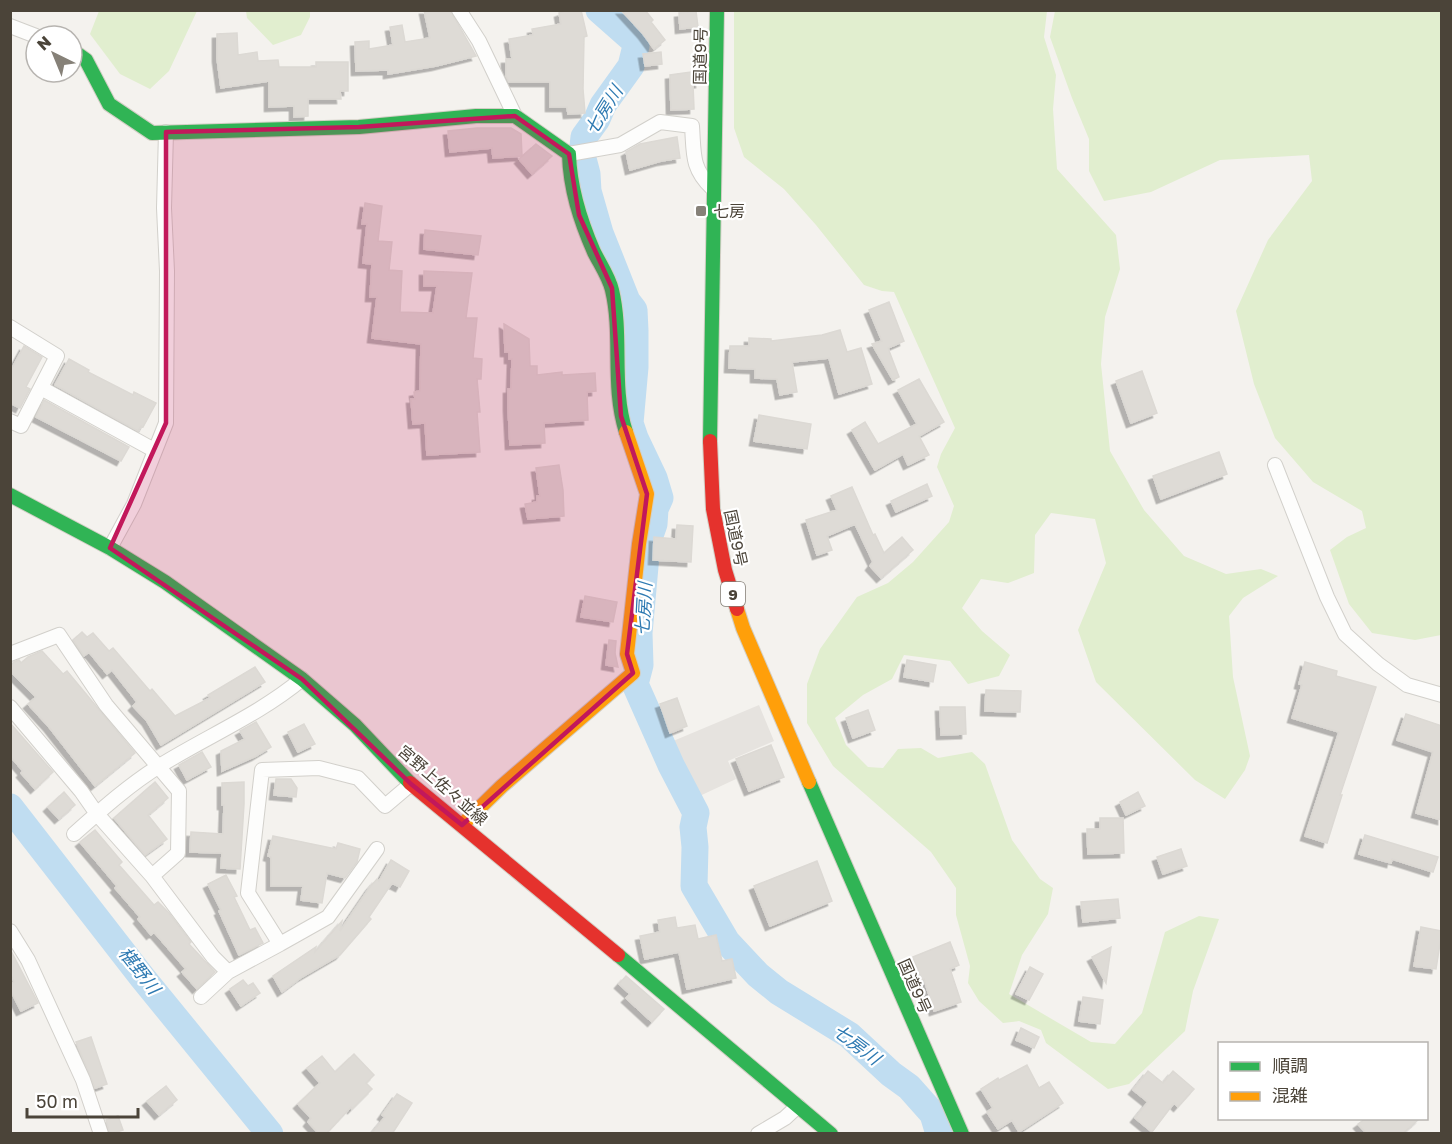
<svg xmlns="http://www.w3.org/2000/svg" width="1452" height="1144" viewBox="0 0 1452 1144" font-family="'Golos Text','Noto Sans JP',sans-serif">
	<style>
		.green { fill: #e1eecf }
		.parking { fill: #e6e3df }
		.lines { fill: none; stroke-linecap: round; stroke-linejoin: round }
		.river { stroke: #c0ddf1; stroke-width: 27 }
		.building { fill: #dedbd6; stroke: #dcd9d4; stroke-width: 1.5; filter: url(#shadow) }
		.street-casing { stroke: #d2d0cb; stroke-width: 16 }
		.fast-casing { stroke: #d3cfc5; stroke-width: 16 }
		.slow-casing { stroke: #d3cfc5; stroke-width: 16 }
		.jam-casing { stroke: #d3cfc5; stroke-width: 16 }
		.street { stroke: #fdfdfc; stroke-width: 14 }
		.fast { stroke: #30b455; stroke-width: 14 }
		.slow { stroke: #ff9f0a; stroke-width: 14 }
		.jam { stroke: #e5322d; stroke-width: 14 }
		.marked { fill: #c2185b; fill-opacity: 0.2; stroke: #c2185b; stroke-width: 4.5; stroke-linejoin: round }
		.poi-dot { fill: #868178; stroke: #fff; stroke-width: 2 }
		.labels { text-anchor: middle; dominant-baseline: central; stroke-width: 4.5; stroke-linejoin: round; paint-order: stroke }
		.shield { fill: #fff; stroke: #817c74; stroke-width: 1.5 }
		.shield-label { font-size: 15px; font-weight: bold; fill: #4b4439 }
		.street-label { font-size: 16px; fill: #4b4439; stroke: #fff }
		.poi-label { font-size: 16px; fill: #4b4439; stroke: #fff; text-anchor: start }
		.water-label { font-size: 18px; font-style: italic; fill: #2e7ab2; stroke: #fff }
	</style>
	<defs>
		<filter id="shadow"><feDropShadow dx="-4.5" dy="4.5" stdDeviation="0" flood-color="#0004"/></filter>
	</defs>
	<rect width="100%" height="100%" fill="#f4f2ee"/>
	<path class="green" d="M99 11V10L197 11 169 71 150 89 120 74 90 34Z
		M246 11H310V17L301 35 273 45 247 18Z
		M734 11H1047L1044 37 1056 75 1053 109 1057 169 1116 235 1120 269 1105 317 1101 364 1110 451 1144 510 1184 556 1226 574 1261 569 1278 576 1243 598 1229 616 1233 677 1250 756 1245 770 1225 799 1195 780 1096 682 1078 630 1106 563 1095 519 1051 513 1035 535 1034 573 1008 583 981 579 962 608 982 631 1010 655 999 676 968 684 950 661 904 655 892 679 863 695 835 718 846 745 868 767 883 768 898 749 921 748 938 758 972 752 985 764 1012 840 1040 879 1053 888 1048 914 1022 955 1009 994 1091 1042 1115 1044 1142 1013 1165 932 1199 916 1219 919 1193 991 1185 1031 1129 1084 1108 1089 1046 1043 1041 1030 1019 1021 1003 1023 979 1001 968 983 970 966 956 915V888L931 852 833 766 807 723V684L820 649 857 597 888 583 913 562 949 522 954 506 937 467 941 454 955 428 894 292 882 291 864 285 816 225 784 189 744 157 734 128Z
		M1055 11H1441V635L1415 640 1372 633 1349 604 1330 550 1347 537 1366 528 1362 511 1313 482 1275 438 1254 384 1236 311 1268 240 1312 181 1309 155 1220 160 1151 192 1104 201 1089 171V139L1072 98 1050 37Z"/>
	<path class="parking" d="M759 705 774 741 728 761 736 779 691 800 666 744Z"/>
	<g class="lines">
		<path class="river" d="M599 10 633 40 636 46 631 66 603 105 597 119 584 137 582 155 587 174 588 191 600 233 627 301 634 310 635 331V367L630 423 635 438 654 478 660 498 655 509 654 524 647 544 639 633 640 665 635 684 671 765 696 813 693 827 695 847 694 886 727 942 758 975 779 992 849 1035 891 1074 909 1087 933 1114 939 1134
			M10 807 142 977 270 1134"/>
	</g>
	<path class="building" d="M424 10H450L476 56 436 66 388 74V70L356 71 355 42 369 41V49L393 45 390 27 402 25 405 42 430 38Z
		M567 10H581L587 36 584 37 583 89 585 113 568 114 567 107H550V82H509L506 76V59H512L509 39 533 35 532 29 561 24 559 13Z
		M621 10H645L653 20 651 22 665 40 654 49 643 34Z
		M696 11 698 27 680 29 679 13Z
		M237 33 238 55 257 52 258 61 278 60 279 67H316V62H348V91H340L341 99H308V116L294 117V106L269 107V81L221 88 217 58V34Z
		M661 52 662 64 645 66 643 54Z
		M698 71 700 83 693 84 694 109 671 110 670 75Z
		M477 128H511L521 134 522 156 493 158 492 148 450 152 448 131Z
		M677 137 680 158 661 161 630 170 626 152 640 144Z
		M536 144 552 156 532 174 519 159Z
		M365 203 382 206 378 241 392 242 389 270 402 271 400 312 433 313 437 286H424V271L472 273 466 318H477L473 358 482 359 481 379H477L480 412H477L480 452 427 455 425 423 413 424 411 399H415L414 392 420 391 421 344 372 338 377 297H370L372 264 363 263 367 224H362Z
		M425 230 481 236 478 255 424 249Z
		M889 302 904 341 888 348 899 377 893 380 872 344 882 341 869 310Z
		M504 324 529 339 530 366H537V375L562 372V375L595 373 596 391 587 392 588 420 544 423 545 443 510 445 508 407V389H511L512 359H509V352H505Z
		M840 330 847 352 861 348 872 384 839 394 829 358 792 362 797 392 780 395 777 379 755 378V369L729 368 730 346H749V338L771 339V341L822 335Z
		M24 346 42 357 26 387 30 389 20 408 10 403V372Z
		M69 359 89 370 88 372 133 395 134 392 156 403 143 427 141 426 138 431 55 385Z
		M1142 371 1157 413 1131 423 1116 381Z
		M919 379 944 422 919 436 929 455 908 465 903 454 875 470 852 430 865 422 878 444 917 424 898 390Z
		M44 400 129 447 121 461 36 417Z
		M759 415 811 424 807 449 754 441Z
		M1219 452 1227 474 1161 499 1153 476Z
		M559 465 563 490 564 516 528 519 525 504 537 502V496H540L536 468Z
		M927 484 932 496 896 512 891 501Z
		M852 487 873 535 875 534 884 553 902 537 913 550 881 578 870 566 873 562 855 524 827 536 832 550 817 555 806 520 837 510 831 496Z
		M677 525 693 526 691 562 653 560 654 537 676 539Z
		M585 596 617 602 613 622 581 617Z
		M82 632 87 637 93 633 109 651 113 648 150 691 152 689 175 716 210 698 208 695 255 667 265 682 161 745 147 721 133 706 137 702 112 670 107 674 89 652 84 656 73 640Z
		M609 640 616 641 615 653 618 667 606 665Z
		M42 651 63 674 67 671 135 753 95 786 49 727 28 704 36 697 10 671V666L14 662 19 660 21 663 28 657Z
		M907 660 936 665 933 682 904 677Z
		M1305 662 1337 671 1336 676 1376 687 1340 795H1342L1327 843 1305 836 1339 732 1292 718 1302 685 1299 684Z
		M986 690 1021 691 1020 712 985 711Z
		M677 698 687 726 670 733 660 704Z
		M940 707H965L966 734 941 735Z
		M868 710 875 730 853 738 846 718Z
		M1406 714 1442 726V820L1416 813 1433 752 1397 740Z
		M256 722 271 747 256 756 222 771 221 751 245 739 240 731Z
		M10 723 53 772 35 789 21 773 23 771 10 756Z
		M304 724 315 744 298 752 288 732Z
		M771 745 784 777 749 791 736 759Z
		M202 752 211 767 187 780 179 765Z
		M276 779H291L297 788 296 797 274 795Z
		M155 782 168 798 148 815 167 839 145 855 114 818Z
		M244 782V804L240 869 221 868 222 853 190 852 191 832 223 834 224 805H222V783Z
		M64 792 75 805 59 819 48 807Z
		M1138 792 1145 806 1126 815 1120 802Z
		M1100 818H1123L1124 853 1088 854 1087 829H1100Z
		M95 830 122 862 119 865 154 905 158 902 169 913 191 942 189 944 215 972 197 989 182 972 186 969 154 932 151 935 138 919 140 917 115 888 117 886 80 842Z
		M1365 835 1438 857 1433 872 1392 859 1391 863 1359 854Z
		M273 836 336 849 338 843 360 849 357 862 345 878 327 873 322 903 301 900 303 886H271V857L268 856Z
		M1181 849 1187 866 1163 874 1157 857Z
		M391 860 409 871 400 887 392 883 369 917 371 919 340 955 302 977 282 992 273 976 316 947 315 952 342 921 340 931 370 887 377 879 379 881Z
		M817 861 832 901 770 926 754 886Z
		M226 875 237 896 234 897 250 930 255 928 263 943 239 955 219 911 221 910 208 884Z
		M1118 899 1120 918 1083 922 1081 902Z
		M675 917 677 928 695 925 698 939 716 935 722 961 732 959 736 978 687 989 679 952 645 959 640 936 660 932 658 920Z
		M1421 927 1442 931 1436 969 1414 966Z
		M950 942 959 965 950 969 961 1002 934 1011 924 979 922 980 913 957Z
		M1111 947 1106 983 1092 957Z
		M10 949 38 1003 21 1011 10 989V984L14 982 10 973Z
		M1030 967 1043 974 1029 1000 1016 994Z
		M626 976 664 1009 652 1022 626 998 630 994 619 984Z
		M243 980 248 986 253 983 260 993 241 1006 230 989Z
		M1083 997 1103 1000 1100 1024 1079 1021Z
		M1021 1028 1039 1037 1034 1048 1016 1040Z
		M91 1037 107 1084 95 1088 76 1042Z
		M354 1054 374 1075 366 1083 372 1089 352 1109 351 1107 326 1134H319L308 1122 311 1118 298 1104 320 1083 307 1068 322 1056 335 1072Z
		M1027 1065 1039 1088 1049 1082 1063 1103 1019 1132 1012 1120 998 1129 987 1112 993 1108 981 1089 998 1078 999 1080Z
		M1148 1071 1163 1083 1173 1071 1194 1089 1178 1107 1174 1103 1152 1132 1135 1118 1148 1102 1133 1090Z
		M166 1086 177 1100 159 1115 147 1101Z
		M397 1094 412 1103 392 1134H371L385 1117 382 1115Z
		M118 1116 123 1130 110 1134 106 1120Z
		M1365 1119H1419L1402 1134H1367L1358 1124Z"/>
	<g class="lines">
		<g class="street-casing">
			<path id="street" d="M459 10 479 41 515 116
				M10 26 36 36
				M569 154 620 145 660 122 692 126C694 153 691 168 712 188
				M10 327 57 356 21 426 10 421
				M41 388 154 450
				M1275 465 1327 597 1345 634 1378 664 1407 685 1442 695
				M110 548 134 504 166 423 167 271 164 208 166 132
				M10 654 59 635 106 705 179 791 178 853 152 876
				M10 707 81 791 97 814 152 876 213 957 228 972
				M74 834C101 810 130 784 161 765 208 736 260 714 302 679
				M10 931 28 960 83 1080 101 1134
				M280 944 328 917 377 849
				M201 997 228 972 280 944 248 893 262 770 319 768 358 778 385 806 411 784
				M758 1134 785 1118 798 1106"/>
		</g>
		<g class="fast-casing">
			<path id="fast" d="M72 50 86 60 109 104 152 133 359 127 476 116H515L569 154C570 189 580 220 594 252 600 264 609 277 612 290 623 336 611 386 626 432
				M710 441 717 10
				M10 495 110 548 165 582 302 679 355 725 410 783
				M809 782 962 1134
				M618 955 831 1134"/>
		</g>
		<g class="slow-casing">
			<path id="slow" d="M737 609 743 628 809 782
				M462 825 502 786 633 673 627 654 639 544 647 494 626 432"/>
		</g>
		<g class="jam-casing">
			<path id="jam" d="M710 441 713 509 725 570 737 609
				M410 783 618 955"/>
		</g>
		<use href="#street" class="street"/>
		<use href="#fast" class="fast"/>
		<use href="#slow" class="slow"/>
		<use href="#jam" class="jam"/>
	</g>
	<path class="marked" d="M515 116 569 154 579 215 612 288 621 416 647 494 627 654 633 673 462 825 411 784 302 679 110 548 166 423V132L359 127Z"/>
	<rect class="poi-dot" x="695" y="205" width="12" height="12" rx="3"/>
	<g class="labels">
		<rect class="shield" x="721" y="582" width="24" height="24" rx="4.5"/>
		<g class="shield-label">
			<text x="733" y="594">9</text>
		</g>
		<g class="street-label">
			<text transform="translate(700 56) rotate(-89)">国道9号</text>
			<text transform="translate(736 538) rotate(78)">国道9号</text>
			<text transform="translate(443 785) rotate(41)">宮野上佐々並線</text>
			<text transform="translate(915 986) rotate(66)">国道9号</text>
		</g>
		<g class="poi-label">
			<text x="713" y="211">七房</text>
		</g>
		<g class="water-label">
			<text transform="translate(603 110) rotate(-58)">七房川</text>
			<text transform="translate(643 609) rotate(-87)">七房川</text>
			<text transform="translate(140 970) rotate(52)">椹野川</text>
			<text transform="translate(857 1044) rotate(37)">七房川</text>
		</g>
	</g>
	<rect width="1452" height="1144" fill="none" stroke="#4b4439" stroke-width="24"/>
	<rect x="1218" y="1042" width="210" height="78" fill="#ffffff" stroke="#b7b4b0" stroke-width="1.5"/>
	<rect x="1230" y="1062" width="30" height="9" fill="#30b455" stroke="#b7b4b0" stroke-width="1.5"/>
	<text x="1272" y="1072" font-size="18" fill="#4b4439">順調</text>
	<rect x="1230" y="1092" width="30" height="9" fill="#ff9f0a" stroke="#b7b4b0" stroke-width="1.5"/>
	<text x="1272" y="1102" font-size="18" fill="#4b4439">混雑</text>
	<g transform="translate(54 54) rotate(317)"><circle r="28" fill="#ffffff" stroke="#b7b4b0" stroke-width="1.5"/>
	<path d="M0-4.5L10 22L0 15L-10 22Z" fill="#868178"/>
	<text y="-9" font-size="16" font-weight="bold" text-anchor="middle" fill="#4b4439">N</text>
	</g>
	<path d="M27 1108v9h111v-9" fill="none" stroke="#4b4439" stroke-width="3"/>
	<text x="36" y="1108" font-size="18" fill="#4b4439" stroke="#ffffff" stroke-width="4.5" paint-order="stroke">50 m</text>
</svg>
